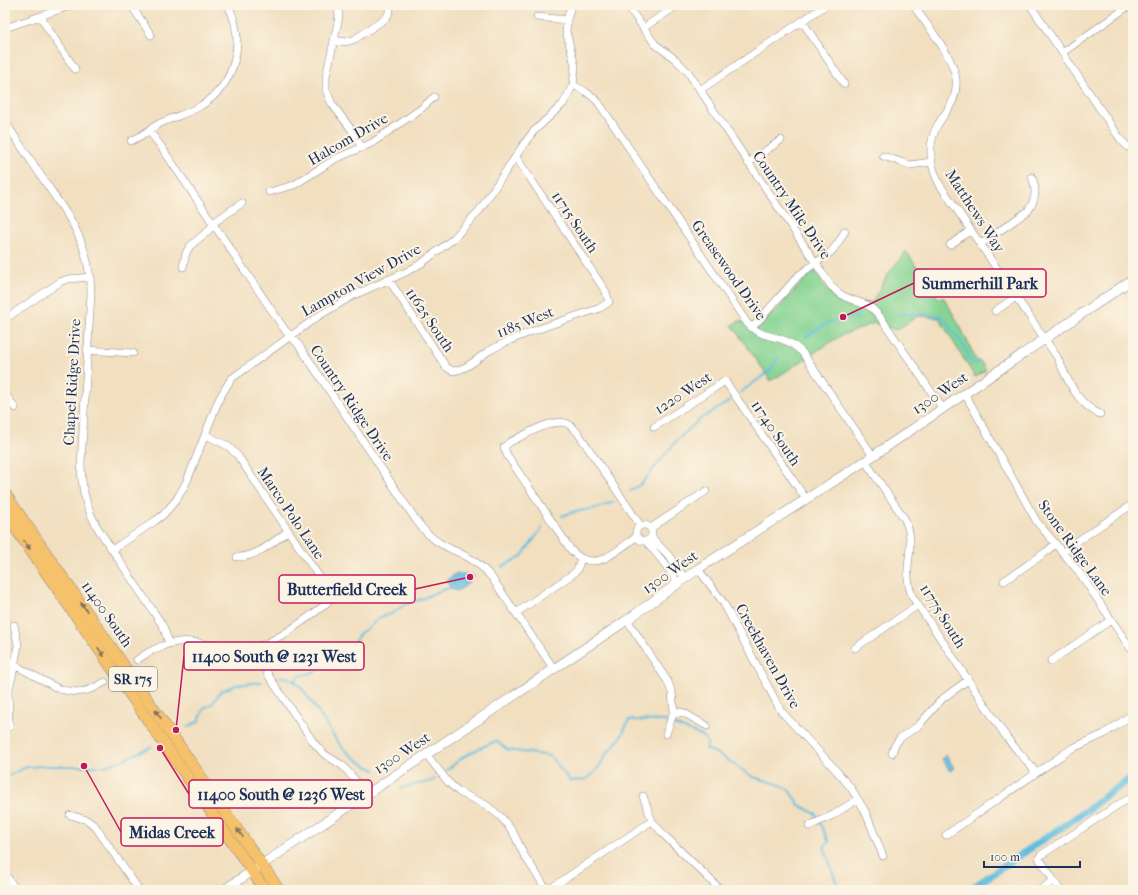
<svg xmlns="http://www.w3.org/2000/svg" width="1138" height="895" viewBox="0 0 1138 895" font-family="'IM FELL French Canon',serif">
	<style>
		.green { fill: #86d493; stroke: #508278 }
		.water { fill: #62bee0; stroke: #3e769f }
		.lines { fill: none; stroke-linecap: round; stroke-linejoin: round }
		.stream { stroke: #62bee0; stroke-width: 2 }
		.canal { stroke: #62bee0; stroke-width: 7 }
		.minor-casing { stroke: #86878f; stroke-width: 8 }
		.tertiary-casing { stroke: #86878f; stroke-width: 10 }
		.primary-casing { stroke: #86878f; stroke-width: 12 }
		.minor { stroke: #fff; stroke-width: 7 }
		.tertiary { stroke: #fff; stroke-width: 9 }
		.primary { stroke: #f5c16b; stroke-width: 11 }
		.oneway { fill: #7d7164 }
		.labels { text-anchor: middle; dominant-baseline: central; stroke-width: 4; stroke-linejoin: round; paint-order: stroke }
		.shield { fill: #fcf5e5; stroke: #5e6a86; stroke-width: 1 }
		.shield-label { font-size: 14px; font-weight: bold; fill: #1b2f5e }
		.street-label { font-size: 15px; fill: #1b2f5e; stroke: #fcf5e5 }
		.leader { fill: none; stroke: #c2185b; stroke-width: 1.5 }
		.callout-dot { fill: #c2185b; stroke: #fcf5e5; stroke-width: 1.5 }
		.callout { fill: #fcf5e5; stroke: #c2185b; stroke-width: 1.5 }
		.callout-label { font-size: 16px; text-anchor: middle; font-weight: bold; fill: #1b2f5e }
	</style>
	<rect width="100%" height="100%" fill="#fcf5e5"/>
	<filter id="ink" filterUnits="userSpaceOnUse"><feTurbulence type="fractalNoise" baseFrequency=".025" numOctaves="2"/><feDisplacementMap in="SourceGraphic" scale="8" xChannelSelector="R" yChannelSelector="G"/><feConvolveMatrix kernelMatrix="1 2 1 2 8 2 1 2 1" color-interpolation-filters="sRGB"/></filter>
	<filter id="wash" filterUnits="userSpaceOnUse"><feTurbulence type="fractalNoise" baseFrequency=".012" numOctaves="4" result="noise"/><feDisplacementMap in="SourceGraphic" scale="16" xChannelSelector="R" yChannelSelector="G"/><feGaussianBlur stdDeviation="0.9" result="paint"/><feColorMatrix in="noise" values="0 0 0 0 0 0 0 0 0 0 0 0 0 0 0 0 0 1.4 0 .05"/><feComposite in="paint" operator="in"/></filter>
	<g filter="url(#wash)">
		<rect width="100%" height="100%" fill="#f1dfc0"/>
		<path class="green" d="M906 251 938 298H944L961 328 976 360 981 362 986 370 975 377 939 318 918 316 896 330 874 323 840 336 771 381 732 325 739 321 761 326 814 270 829 292 851 304 872 302 888 274Z"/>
		<path class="water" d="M457 573 465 574 470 577C469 585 463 588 456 591L450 588 448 580 450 577Z
			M946 755 954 768 950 771 942 759Z"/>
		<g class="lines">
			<path class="stream" d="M899 314H927L942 317 962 343 971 361 977 364
				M806 337C827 322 833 318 859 317
				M741 392 771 370 779 356
				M630 491 641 484 677 440 700 419 730 401
				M562 516 573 512 597 508 614 502
				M502 567 522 556 542 528
				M468 578 474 576
				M280 677C283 677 287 677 289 678 307 686 327 731 342 747 352 757 362 764 375 770
				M294 681 299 676 315 672 335 659 339 652 353 644 360 633 368 628 380 617 391 614 406 604 419 600 437 592 452 587
				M672 724 702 736 708 743 706 749 718 754 753 777 778 784 789 790 799 805 816 814 829 842 824 847 839 890
				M188 727 199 721 204 708 212 704 221 691 236 685 262 682
				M447 770 463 757 478 749 496 741 508 750 550 756 570 781 584 780 594 773 602 763 604 757 621 737 629 720 664 721 668 722
				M5 778 19 770 28 767 42 766H105L120 761 151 747
				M401 788 432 781 435 779"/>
			<path class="canal" d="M969 890 1087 810 1108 794 1133 777"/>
		</g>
	</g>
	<g filter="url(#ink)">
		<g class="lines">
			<g class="minor-casing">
				<path id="minor" d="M131 5 151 35
					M337 5 339 15 338 22 326 77V90L332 104 351 129 362 148
					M627 5 655 44 675 59 688 72 831 286C843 299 852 299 867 305 874 309 879 315 883 321L943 409
					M913 5C926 24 954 57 956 79 958 101 947 109 937 126 927 145 930 167 940 185L1057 357C1067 378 1076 404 1100 414
					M1030 5 1121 140 1128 147 1133 149
					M41 16 46 26 75 69
					M537 17 567 20
					M802 21 844 84
					M5 28 73 5
					M643 28 678 5
					M334 40 346 42 355 39 385 19 389 13 391 5
					M1062 53 1130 5
					M573 85C583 90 591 94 598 102L747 323C762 339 774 334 790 343 794 345 798 349 802 352L873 456
					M700 90 826 5
					M5 122 70 219C84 243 90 265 91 293L81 464C81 488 86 509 99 530L163 626 169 643
					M149 131 160 145 285 330 298 344 416 520C423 530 432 539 443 545 464 556 476 558 492 578L554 669
					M131 141C143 136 151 127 163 122 176 116 190 113 202 105 236 84 246 40 228 5
					M883 156 910 165 931 162
					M748 163 781 140
					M269 192 294 185 335 159 372 143 422 108 434 97
					M981 244 1028 211C1036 199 1037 190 1032 177
					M950 245 971 230
					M183 267 186 253 190 246 208 231 216 221 242 203
					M389 280 446 367 453 371C466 370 477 359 487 352 520 333 563 321 600 308L609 302 606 292 516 157
					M995 311 1016 297
					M5 319 60 282 68 279 91 277
					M752 328 799 275 831 252 838 243 845 231
					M87 350 133 353
					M5 394 15 408
					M965 394 1037 522 1079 572 1133 652
					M654 427 725 381 806 499
					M865 461 904 518C919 547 900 566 912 596L1007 738C1016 750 1027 760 1036 773
					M636 533a8 8 0 1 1 16 0a8 8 0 1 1-16 0Z
					M651 528 706 491
					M636 537C615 552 594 575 571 550L507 455 504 447 510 442C524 436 551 418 566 423 571 425 575 430 578 433L640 525
					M651 537 671 558 685 579
					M646 541 664 563 679 584
					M112 550 155 521 163 515 177 499 187 481 219 399 231 379 320 315 354 295 406 272 422 263 453 239 479 211 524 144 533 132 563 104 573 85 575 66 566 31 567 20 571 5
					M1063 553 1073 544 1133 504
					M237 557C256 558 273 542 288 531
					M698 569 723 602 781 711 834 768 851 788 865 811 883 856
					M1004 581 1046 552 1055 544
					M516 613 573 574 577 570 581 559
					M627 620 668 682 672 693 674 711 666 734
					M258 646 268 675 314 743 324 754 343 766 366 793
					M855 648 918 605
					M5 660 57 688C77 695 88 692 105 682
					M137 660C157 645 180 637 205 644 220 647 233 651 248 649 277 643 301 622 325 605L330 598 328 590 238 456 228 446 206 435
					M1051 661 1111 620
					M674 711 684 713 707 726
					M9 727 8 692 13 673 18 645 14 625
					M892 753 895 745 900 738 918 726 942 699 968 680
					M426 754 448 782 459 792 486 805 501 817 513 832 524 855 547 890
					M643 796 652 821 665 836 721 890
					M70 815 87 820 95 826 139 890
					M809 826 833 815 858 799
					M946 835 1071 749 1104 734 1133 714
					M5 874 16 890
					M548 890 652 821
					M1040 890 1053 881
					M1060 890 1039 858 1041 855 1121 803 1129 799 1133 800"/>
			</g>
			<g class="tertiary-casing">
				<path id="tertiary" d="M224 890 627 620 698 569 873 456 1133 279"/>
			</g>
			<g class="primary-casing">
				<path id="primary" d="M5 494 279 890
					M5 513 265 890"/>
			</g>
			<use href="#minor" class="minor"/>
			<use href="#tertiary" class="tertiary"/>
			<use href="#primary" class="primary"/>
		</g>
		<defs><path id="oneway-solid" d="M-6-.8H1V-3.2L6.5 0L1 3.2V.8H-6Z"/></defs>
		<g class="oneway">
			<use href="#oneway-solid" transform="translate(27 545) rotate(55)"/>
			<use href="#oneway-solid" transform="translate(84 607) rotate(-125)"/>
			<use href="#oneway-solid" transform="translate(101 652) rotate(55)"/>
			<use href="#oneway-solid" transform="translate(158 714) rotate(-125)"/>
			<use href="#oneway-solid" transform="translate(240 833) rotate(-125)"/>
		</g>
	</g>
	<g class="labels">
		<rect class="shield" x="109" y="667" width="48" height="24" rx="3"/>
		<g class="shield-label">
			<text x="133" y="679">SR 175</text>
		</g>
		<g class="street-label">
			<text transform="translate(348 139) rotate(-30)">Halcom Drive</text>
			<text transform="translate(792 205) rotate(56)">Country Mile Drive</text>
			<text transform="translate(975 211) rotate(57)">Matthews Way</text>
			<text transform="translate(575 222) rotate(56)">11715 South</text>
			<text transform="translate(729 270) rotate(55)">Greasewood Drive</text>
			<text transform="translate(361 280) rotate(-29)">Lampton View Drive</text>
			<text transform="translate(430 320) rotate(56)">11625 South</text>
			<text transform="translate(525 322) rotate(-22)">1185 West</text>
			<text transform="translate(72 382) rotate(-87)">Chapel Ridge Drive</text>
			<text transform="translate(683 393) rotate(-33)">1220 West</text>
			<text transform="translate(940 393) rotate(-34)">1300 West</text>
			<text transform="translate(352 403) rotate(56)">Country Ridge Drive</text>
			<text transform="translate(776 433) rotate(56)">11740 South</text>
			<text transform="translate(291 513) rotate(56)">Marco Polo Lane</text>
			<text transform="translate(1075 548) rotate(54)">Stone Ridge Lane</text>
			<text transform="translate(670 572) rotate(-35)">1300 West</text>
			<text transform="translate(107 614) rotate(55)">11400 South</text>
			<text transform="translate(943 616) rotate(58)">11775 South</text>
			<text transform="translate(768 656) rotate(61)">Creekhaven Drive</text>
			<text transform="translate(402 753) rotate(-33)">1300 West</text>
		</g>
	</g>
	<path class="leader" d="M843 317L914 283M470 577L415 589M176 730L184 656M160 748L189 794M84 766L121 832"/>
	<g class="callout-dot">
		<circle cx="843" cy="317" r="4"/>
		<circle cx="470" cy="577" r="4"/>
		<circle cx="176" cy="730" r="4"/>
		<circle cx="160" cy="748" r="4"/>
		<circle cx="84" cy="766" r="4"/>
	</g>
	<g class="callout">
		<rect x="914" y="269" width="132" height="28" rx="4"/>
		<rect x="279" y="575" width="136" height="28" rx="4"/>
		<rect x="184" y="642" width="180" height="28" rx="4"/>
		<rect x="189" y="780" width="183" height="28" rx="4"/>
		<rect x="121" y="818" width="102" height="28" rx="4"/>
	</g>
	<g class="callout-label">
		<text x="980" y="289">Summerhill Park</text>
		<text x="347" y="595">Butterfield Creek</text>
		<text x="274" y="662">11400 South @ 1231 West</text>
		<text x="281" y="800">11400 South @ 1236 West</text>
		<text x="172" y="838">Midas Creek</text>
	</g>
	<rect width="1138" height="895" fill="none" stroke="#fcf5e5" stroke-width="20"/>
	<path d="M984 861v6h96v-6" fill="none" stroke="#1b2f5e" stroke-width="2"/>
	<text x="990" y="861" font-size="12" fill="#1b2f5e" stroke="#fcf5e5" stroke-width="3" paint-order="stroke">100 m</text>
</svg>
